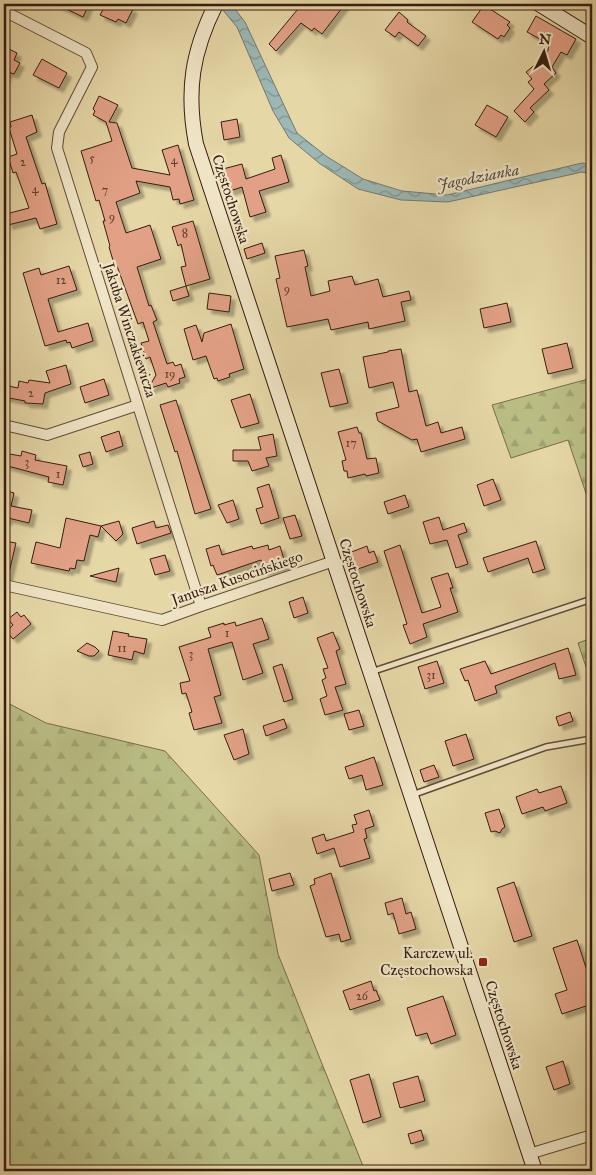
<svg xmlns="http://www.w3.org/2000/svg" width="596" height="1175" viewBox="0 0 596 1175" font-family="'IM FELL Great Primer',serif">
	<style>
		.forest { fill: url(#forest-firs); stroke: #786c4a }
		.water { fill: url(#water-waves); stroke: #747972 }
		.building { fill: #e2a186; stroke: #371c10; filter: url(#shadow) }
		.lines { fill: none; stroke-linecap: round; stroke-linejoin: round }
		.lane-casing { stroke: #634b36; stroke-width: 8 }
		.street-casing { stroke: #634b36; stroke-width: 12 }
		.secondary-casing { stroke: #371c10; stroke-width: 16 }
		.lane { stroke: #efe5c6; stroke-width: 5 }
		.street { stroke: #efe5c6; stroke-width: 10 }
		.secondary { stroke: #efe5c6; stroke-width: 14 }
		.poi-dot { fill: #8f2418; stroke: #efe5c6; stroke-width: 2 }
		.labels { text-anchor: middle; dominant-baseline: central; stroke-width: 4.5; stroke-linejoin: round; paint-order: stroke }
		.number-label { font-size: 12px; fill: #623d2e }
		.street-label { font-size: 15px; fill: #371c10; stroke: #efe5c6 }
		.poi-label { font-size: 15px; fill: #371c10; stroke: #efe5c6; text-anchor: end }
		.water-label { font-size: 16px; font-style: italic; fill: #554a41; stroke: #efe5c6 }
	</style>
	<defs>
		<pattern id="forest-firs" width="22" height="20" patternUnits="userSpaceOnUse" patternTransform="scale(1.25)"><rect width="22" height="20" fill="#b9bd84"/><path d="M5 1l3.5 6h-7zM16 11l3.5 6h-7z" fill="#a0a271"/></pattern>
		<pattern id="water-waves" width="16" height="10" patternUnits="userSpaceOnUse" patternTransform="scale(1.25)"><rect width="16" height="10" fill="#9cb7b4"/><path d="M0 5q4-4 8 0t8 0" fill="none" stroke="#809491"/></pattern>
		<filter id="shadow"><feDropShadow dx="4.5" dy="4.5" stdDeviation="1" flood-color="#0004"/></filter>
	</defs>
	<rect width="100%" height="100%" fill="#e6d7a7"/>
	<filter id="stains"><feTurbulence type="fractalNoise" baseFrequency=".004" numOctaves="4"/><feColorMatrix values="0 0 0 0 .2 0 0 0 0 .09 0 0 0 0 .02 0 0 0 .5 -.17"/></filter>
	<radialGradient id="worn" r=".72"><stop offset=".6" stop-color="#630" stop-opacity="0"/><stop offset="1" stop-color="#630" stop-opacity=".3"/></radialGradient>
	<path class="forest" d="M592 378V511L568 440 511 458 492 405Z
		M592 638V681L591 682 578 643Z
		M4 701 46 723 165 751 259 855 278 954 365 1171H4Z"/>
	<path class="water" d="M215 4H231L245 22 297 133 326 156 363 179 402 191 447 195 582 163 592 164V174L582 172 448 202 401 200 358 189 319 163 289 138 273 111 237 27 222 9Z"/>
	<path class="building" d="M56 4H89L83 17Z
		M106 4H122L133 9 126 23 118 19 116 22 100 15Z
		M302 4H345L322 34 314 28 312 31 301 23 276 51 269 44Z
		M484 5 510 22 507 25 510 28 504 37 501 35 498 39 472 22Z
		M399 12 408 20 407 22 426 36 418 46 399 32 395 37 385 30Z
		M536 16 576 39 567 55 561 52 552 67 556 73 544 84 549 90 530 108 534 112 525 122 514 111 534 89 528 82 532 79 526 72 547 55 549 44 527 32Z
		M7 48 17 53 14 60 20 63 14 74 8 72 4 81V54Z
		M42 59 67 73 59 88 33 75Z
		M99 96 118 105 109 122 117 123 132 168 170 175 162 150 178 145 194 200 180 204 179 199 173 200 170 187 136 181 140 193 116 202 126 233 150 225 161 259 137 267 149 306 151 305 157 320 153 322 167 364 173 362 175 366 181 364 185 377 179 379 180 383 168 387 166 383 148 389 156 375 150 357 146 359 141 343 149 341 143 322 138 324 117 266 115 267 109 247 110 246 103 221H105L99 200 96 201 81 151 112 141 106 122 93 115 95 111 93 109Z
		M487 105 508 117 496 137 475 125Z
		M32 115 37 132 26 137 42 184 45 183 57 224 40 229 36 218 8 225 6 214 29 208 16 172 13 173 8 157 17 154 9 128 11 127 10 122Z
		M237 119 240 137 224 140 221 122Z
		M281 155 289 182 259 191 266 212 250 217 242 187 230 191 223 169 242 164 246 179 275 169 272 158Z
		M193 221 210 279 186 286 181 267 186 266 181 244 178 246 172 227Z
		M262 243 265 253 247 259 244 249Z
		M304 250 308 266 305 267 311 296 330 291 328 281 352 276 355 285 378 279 383 297 409 291 411 300 401 302 405 321 369 329 368 322 331 330 328 319 287 327 276 279 280 278 275 256Z
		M69 266 77 290 48 299 58 332 88 323 93 341 72 348 70 342 67 343 66 340 45 346 23 273 39 268 41 275Z
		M186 286 189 296 173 301 170 291Z
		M209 293 231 296 229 312 207 309Z
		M507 303 511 322 484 328 480 309Z
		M231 324 244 369 229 374 230 377 218 381 217 378 214 379 206 356 193 360 184 329 196 325 202 342 204 333Z
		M567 343 573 368 548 374 542 349Z
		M401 349 409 392 417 390 426 426 438 422 441 433 462 427 465 439 421 452 417 439 412 440 378 421 376 413 399 407 393 382 369 388 363 357 388 352V351Z
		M66 365 71 384 45 393 43 404 25 403V401L4 397V385L18 388 19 381 28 383 29 380 50 383 46 371Z
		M339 369 348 403 330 407 321 373Z
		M104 379 109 395 85 403 80 387Z
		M250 394 259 423 241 428 231 400Z
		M176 400 211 509 195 514 177 451 175 452 160 405Z
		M357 427 359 433H361L367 459 376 458 379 473 366 476 365 474 348 478 347 471H344L342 461 346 460 338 432Z
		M119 431 123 446 106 452 101 437Z
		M273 434 277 456 266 458 269 466 252 471 248 461H233V450H261L258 437Z
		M22 451 36 455 35 460 67 466 63 485 48 482 49 477 4 465V453L21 456Z
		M90 452 93 464 83 467 79 455Z
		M493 479 501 500 484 506 477 485Z
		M269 484 279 518 261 524 256 509 263 507 257 488Z
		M4 490 14 493 11 506 32 510 29 523 8 518 7 521 4 520Z
		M405 495 409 507 388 514 384 502Z
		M233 500 239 519 227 523 218 505Z
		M295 515 302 536 290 539 283 518Z
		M439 517 443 530 464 523 467 532 458 535 468 564 456 568 447 540 430 544 423 522Z
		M66 518 101 526 98 537 90 535 84 561 77 560 75 569 70 568 69 571 31 563 36 542 60 548Z
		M119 521 123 534 116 541 101 526Z
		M154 521 156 528 168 525 171 533 137 544 132 528Z
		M4 541 16 543 8 577H4Z
		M536 541 545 569 533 573 528 558 488 572 483 558Z
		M219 545 222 555 252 546 253 549 268 545 269 550 280 546 286 566 264 572 261 560 217 575 213 565 211 566 206 549Z
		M400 545 422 613 441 607 431 578 448 573 453 588H450L458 612 423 624 427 637 410 644 403 625 407 624 384 551Z
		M367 546 369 553 374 551 378 562 355 570 349 553Z
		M165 555 170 571 155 575 150 559Z
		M119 568 116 582 90 576Z
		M303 597 308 613 294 618 289 602Z
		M17 612 21 617 24 615 31 624 13 639 6 631 13 625 8 619Z
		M262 618 269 639 253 644 263 673 243 680 232 642 208 649 221 695 214 697 222 723 194 730 189 713 192 712 186 693 182 694 180 683 190 681 179 647 211 637 208 628 224 623V625L235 622 236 626Z
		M113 631 129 634 128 636 147 639 144 654 134 651 132 660 108 655Z
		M333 632 340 649 336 651 346 684 335 687 343 710 325 715 320 699 327 696 322 680 326 678 323 669 328 668 317 638Z
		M87 643 95 647 99 651 94 656H89L77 651Z
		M568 648 576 675 559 679 555 663 495 686 497 693 475 701 468 680 465 681 460 669 485 661 491 674Z
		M437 661 444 683 425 689 418 667Z
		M282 664 293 699 284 702 273 667Z
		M359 710 364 726 349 730 344 714Z
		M570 712 573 721 559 726 556 717Z
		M284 719 287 728 266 736 263 726Z
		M243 729 249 754 234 760 224 735Z
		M466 734 474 759 453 766 445 741Z
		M374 757 383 785 366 790 362 775 349 779 345 767Z
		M434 765 439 777 424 782 420 770Z
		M561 786 567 803 545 811 543 807 522 814 516 797 537 789 539 793Z
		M499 809 505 827 502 829 500 833 495 831 491 832 485 813Z
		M369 810 374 826 365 829 367 838 364 839 370 858 340 867 334 848 317 854 312 838 324 834 326 841 354 832 352 825 357 824 354 815Z
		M290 873 294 885 272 891 269 879Z
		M331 873 351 939 341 942 339 934 326 937 310 886 315 884 314 879Z
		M514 882 532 936 514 942 497 888Z
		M402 898 406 914 411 912 416 929 399 934 393 913 388 915 385 903Z
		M577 940 592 986V1004L562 1014 555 994 567 990 553 948Z
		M371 981 374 991 376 990 380 1000 350 1010 343 991Z
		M443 996 456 1035 431 1044 427 1033 416 1036 407 1008Z
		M563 1061 570 1084 554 1090 546 1067Z
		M369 1074 381 1117 363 1123 350 1080Z
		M418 1076 425 1101 400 1108 393 1083Z
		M421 1130 424 1140 411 1144 408 1134Z"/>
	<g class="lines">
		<g class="lane-casing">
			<path id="lane" d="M371 672 592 599
				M412 795 546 747 592 739"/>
		</g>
		<g class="street-casing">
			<path id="street" d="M4 11 86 53 92 67 59 132 57 148 201 606
				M4 425 47 435 138 405
				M4 585 162 620 201 606 334 561
				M529 1154 592 1135"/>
		</g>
		<g class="secondary-casing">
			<path id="secondary" d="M216 4C192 52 186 91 196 144L535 1171
				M539 4 592 37"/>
		</g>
		<use href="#lane" class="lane"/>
		<use href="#street" class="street"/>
		<use href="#secondary" class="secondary"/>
	</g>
	<rect class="poi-dot" x="478" y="957" width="10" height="10" rx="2.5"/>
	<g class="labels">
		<g class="number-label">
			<text x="92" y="158">5</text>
			<text x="174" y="160">4</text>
			<text x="23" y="162">2</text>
			<text x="35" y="189">4</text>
			<text x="105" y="190">7</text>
			<text x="112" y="217">9</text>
			<text x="185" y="233">8</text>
			<text x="61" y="280">12</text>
			<text x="287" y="289">9</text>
			<text x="170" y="374">19</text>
			<text x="31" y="393">2</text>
			<text x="351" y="443">17</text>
			<text x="27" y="462">3</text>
			<text x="58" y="474">1</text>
			<text x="227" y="633">1</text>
			<text x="122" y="648">11</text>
			<text x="191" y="654">3</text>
			<text x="431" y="675">31</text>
			<text x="362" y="996">26</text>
		</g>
		<g class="street-label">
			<text transform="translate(231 199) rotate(72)">Częstochowska</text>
			<text transform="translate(130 330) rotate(72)">Jakuba Winczakiewicza</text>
			<text transform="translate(237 578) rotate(-19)">Janusza Kusocińskiego</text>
			<text transform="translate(358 583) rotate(72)">Częstochowska</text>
			<text transform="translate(504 1025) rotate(72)">Częstochowska</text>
		</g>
		<g class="poi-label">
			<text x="473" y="953">Karczew ul.<tspan x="473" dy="17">Częstochowska</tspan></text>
		</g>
		<g class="water-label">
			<text transform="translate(478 177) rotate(-11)">Jagodzianka</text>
		</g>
	</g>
	<rect width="596" height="1175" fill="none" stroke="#e6d7a7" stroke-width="20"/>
	<rect x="5" y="5" width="586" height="1165" fill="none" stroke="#371c10" stroke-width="2.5"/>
	<rect x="10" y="10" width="576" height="1155" fill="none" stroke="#371c10"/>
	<g transform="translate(544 52) rotate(5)" stroke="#efe5c6" stroke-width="4" paint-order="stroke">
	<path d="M0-4L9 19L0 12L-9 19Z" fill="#371c10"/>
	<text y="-8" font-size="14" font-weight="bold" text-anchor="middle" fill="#371c10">N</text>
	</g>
	<rect width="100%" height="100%" filter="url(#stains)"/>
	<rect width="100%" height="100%" fill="url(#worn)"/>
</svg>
